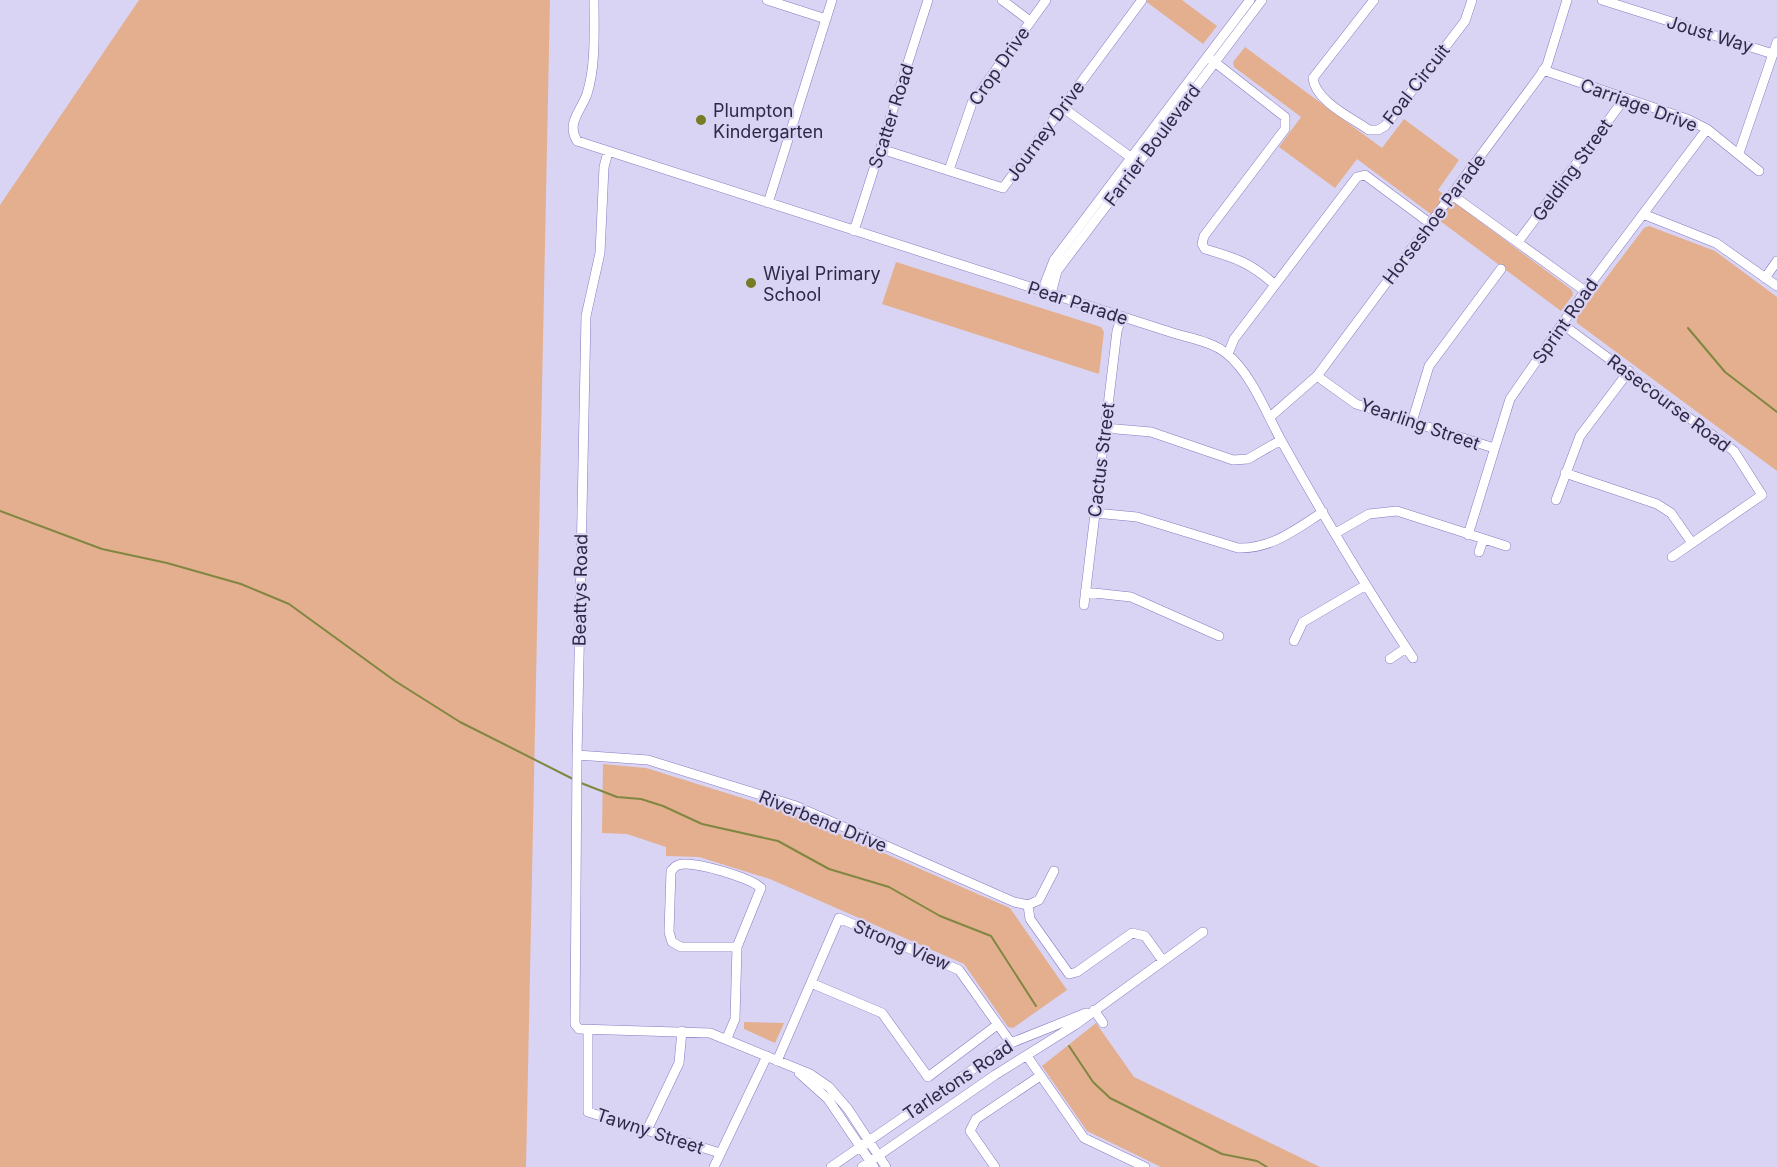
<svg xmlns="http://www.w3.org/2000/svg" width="1777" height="1167" viewBox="0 0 1777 1167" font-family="Inter,sans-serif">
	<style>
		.green { fill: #e3af8f }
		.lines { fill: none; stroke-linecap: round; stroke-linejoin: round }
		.stream { stroke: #818641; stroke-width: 2 }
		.minor-casing { stroke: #8979c2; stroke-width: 10 }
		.minor { stroke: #fff; stroke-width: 9 }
		.poi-dot { fill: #767c26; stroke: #d9d4f3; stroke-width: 2 }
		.labels { text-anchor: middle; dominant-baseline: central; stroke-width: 4.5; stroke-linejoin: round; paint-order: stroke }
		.street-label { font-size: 18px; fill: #2f2846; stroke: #d9d4f3 }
		.poi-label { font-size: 18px; fill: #2f2846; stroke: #d9d4f3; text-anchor: start }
	</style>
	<rect width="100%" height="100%" fill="#d9d4f3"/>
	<path class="green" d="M139 0H550L526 1167H0V205Z
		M1144 0H1182L1217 26 1203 44Z
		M1245 47 1382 148 1404 119 1459 160 1438 190 1572 290 1573 295 1561 311 1357 159 1335 188 1279 147 1301 117 1234 67 1233 62Z
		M1649 226 1715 251 1777 297V471L1577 323 1576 318 1644 228Z
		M896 262 1101 327 1104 332 1099 374 882 304Z
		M603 764 646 768 794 814 1010 908 1067 990 1013 1028 1008 1027 964 964 770 879 699 857 666 856V847L627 834 602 833Z
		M744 1022 784 1023 775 1043 744 1029Z
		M1096 1023 1134 1077 1320 1167H1161L1087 1131 1042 1066Z"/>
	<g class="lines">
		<path class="stream" d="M1688 328 1725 372 1777 412
			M0 511 102 549 167 563 241 584 289 604 395 681 460 722 573 779
			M581 783 617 797 641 799 663 806 702 824 778 841 829 869 889 887 940 916 991 936 1036 1006
			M1069 1046 1093 1082 1110 1098 1222 1154 1257 1161 1267 1167"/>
		<g class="minor-casing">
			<path id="minor" d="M594 0C594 30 596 66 587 94 581 111 566 123 577 141L1170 332C1188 338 1211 341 1226 353 1252 374 1266 413 1282 442 1323 515 1366 588 1413 658
				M767 0 826 19
				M1002 0 1030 21
				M1374 0 1313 78C1315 101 1352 118 1369 130H1378L1385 126 1465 21 1472 0
				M1602 0 1773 54 1777 42
				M1212 60 1285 117V129L1204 236 1202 244 1205 249C1236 258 1251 263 1275 285
				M1543 70 1687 119 1707 129 1759 171
				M1062 107 1133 159
				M881 149 1003 188 1142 0
				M608 152 604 167 600 253 586 316 577 758 575 1024 579 1029 710 1033 810 1074 829 1087 848 1109 886 1167
				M1739 153 1773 54
				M949 170 972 103 1046 0
				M1452 195 1585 291
				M768 203 832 0
				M1643 214 1716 243 1777 286
				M854 231 928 0
				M1518 242 1625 98
				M1765 278 1777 261
				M1042 291 1054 260 1250 0
				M1051 294 1057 271 1262 0
				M1562 324 1734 451 1762 495 1672 557
				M1228 354 1234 339 1357 177 1365 175 1431 224
				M1317 376 1356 404 1494 448
				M1270 417 1317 376 1539 77 1547 65 1567 0
				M1412 422 1429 366 1501 269
				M1105 428 1151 432 1233 460 1248 459 1281 440
				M1565 473 1657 504 1671 513 1692 543
				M1556 500 1580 436 1629 371
				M1095 513 1137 517 1238 548C1272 549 1296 529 1323 512
				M1336 533 1369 514 1397 511 1506 546
				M1468 535 1510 399 1585 291 1707 129
				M1479 552 1483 540
				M1085 592 1131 597 1219 636
				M1084 605 1117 331 1122 316
				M1294 641 1303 622 1366 585
				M1390 659 1406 648
				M577 755 648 760 796 806 1014 902 1028 905
				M1028 905 1030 919 1069 974 1077 972 1132 933 1145 936 1163 961
				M1028 905 1039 900 1054 871
				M811 983 882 1013 928 1077 997 1025
				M1094 1010 1103 1023
				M588 1030V1112L720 1153
				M727 1038 735 1019 737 947 761 888C751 878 693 860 678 865 675 866 673 869 671 871L669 932 672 942 681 947H737
				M1027 1056 1084 1138 1145 1167
				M777 1061 839 918 959 970 1011 1043
				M799 1073 828 1099 874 1167
				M647 1130 679 1063 682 1031
				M714 1167 767 1056
				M831 1167 1011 1043 1086 1013
				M862 1167 995 1075 1075 1025 1203 932
				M995 1167 970 1131 976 1119 1040 1076"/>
		</g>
		<use href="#minor" class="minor"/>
	</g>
	<g class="poi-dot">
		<circle cx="701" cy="120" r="6"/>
		<circle cx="751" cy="283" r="6"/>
	</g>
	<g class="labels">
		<g class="street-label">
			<text transform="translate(1710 34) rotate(17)">Joust Way</text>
			<text transform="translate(999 66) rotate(-55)">Crop Drive</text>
			<text transform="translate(1416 84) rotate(-52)">Foal Circuit</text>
			<text transform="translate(1639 105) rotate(20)">Carriage Drive</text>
			<text transform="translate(891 116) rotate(-72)">Scatter Road</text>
			<text transform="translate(1045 131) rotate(-54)">Journey Drive</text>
			<text transform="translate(1152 145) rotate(-53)">Farrier Boulevard</text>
			<text transform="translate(1572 170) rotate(-54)">Gelding Street</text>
			<text transform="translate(1434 219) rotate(-53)">Horseshoe Parade</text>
			<text transform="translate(1078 303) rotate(18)">Pear Parade</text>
			<text transform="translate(1565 321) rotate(-55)">Sprint Road</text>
			<text transform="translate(1669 403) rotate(37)">Rasecourse Road</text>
			<text transform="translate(1420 424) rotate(19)">Yearling Street</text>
			<text transform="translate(1101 460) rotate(-83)">Cactus Street</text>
			<text transform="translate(580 590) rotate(-89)">Beattys Road</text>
			<text transform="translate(823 821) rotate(22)">Riverbend Drive</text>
			<text transform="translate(902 945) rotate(23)">Strong View</text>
			<text transform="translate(958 1080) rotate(-34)">Tarletons Road</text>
			<text transform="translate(650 1131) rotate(18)">Tawny Street</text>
		</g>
		<g class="poi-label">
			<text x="713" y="110">Plumpton<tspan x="713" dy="21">Kindergarten</tspan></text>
			<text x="763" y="273">Wiyal Primary<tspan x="763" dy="21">School</tspan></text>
		</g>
	</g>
</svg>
